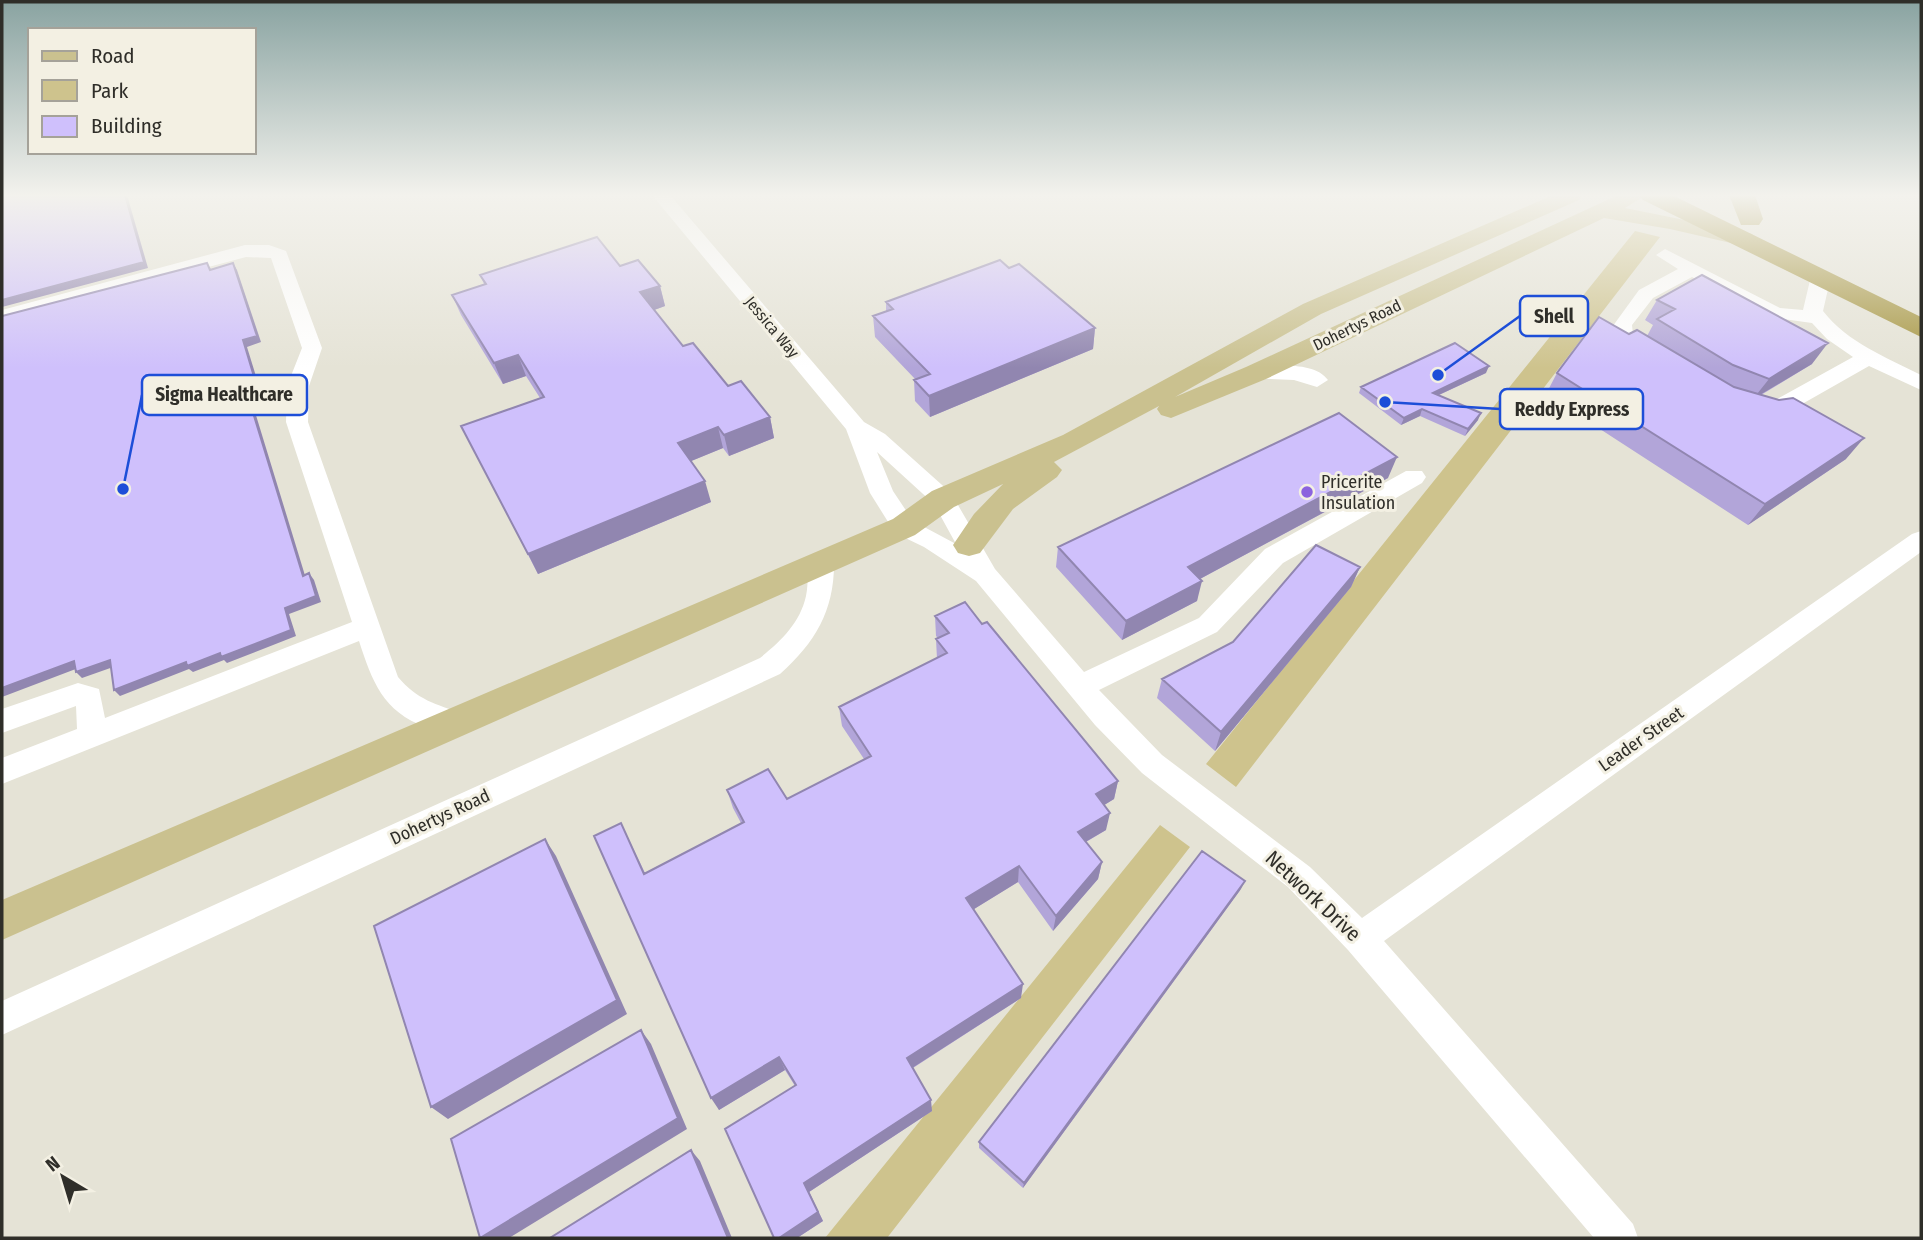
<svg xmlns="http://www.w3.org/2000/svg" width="1923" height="1240" viewBox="0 0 1923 1240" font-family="'Fira Sans Condensed',sans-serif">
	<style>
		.green { fill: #cec38d }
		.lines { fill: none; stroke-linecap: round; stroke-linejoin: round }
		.minor { fill: #fff; fill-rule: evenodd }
		.major { fill: #cac18f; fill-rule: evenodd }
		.highway { fill: #a79744; fill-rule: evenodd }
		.wall { fill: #b2a5d9 }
		.shaded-wall { fill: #9186b0 }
		.building { fill: #cfc0fc; stroke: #9186b0; stroke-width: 2 }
		.poi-dot { fill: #8b63de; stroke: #f3f0e3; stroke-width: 2.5 }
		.labels { text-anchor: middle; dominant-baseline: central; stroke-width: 6; stroke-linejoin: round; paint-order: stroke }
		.far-street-label { font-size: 16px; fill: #2f2e29; stroke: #f3f0e3 }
		.poi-label { font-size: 18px; fill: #2f2e29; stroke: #f3f0e3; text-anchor: start }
		.street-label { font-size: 18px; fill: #2f2e29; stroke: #f3f0e3 }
		.near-street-label { font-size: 21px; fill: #2f2e29; stroke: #f3f0e3 }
		.leader { fill: none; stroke: #1d4ed8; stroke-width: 2.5 }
		.callout-dot { fill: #1d4ed8; stroke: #f3f0e3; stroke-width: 2.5 }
		.callout { fill: #f3f0e3; stroke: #1d4ed8; stroke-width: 2.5 }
		.callout-label { font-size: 19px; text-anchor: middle; font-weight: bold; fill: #2f2e29 }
	</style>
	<rect width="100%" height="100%" fill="#e5e3d6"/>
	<path class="green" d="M1635 231 1660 237 1236 787 1206 764Z
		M1160 825 1190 847 887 1238H825Z"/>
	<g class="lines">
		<path class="minor" d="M652 195H670L864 422 885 434 951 493 995 569 1084 672 1199 618 1265 549 1406 471H1422L1426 477 1422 483 1283 563 1217 632 1099 690 1162 755 1310 867 1362 918 1912 534 1921 531V552L1384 941 1633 1224 1638 1238H1594L1348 950 1288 887 1142 773 1095 725 976 581 924 547 895 533 870 493 846 429ZM877 452 934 504 956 544 913 521 893 491Z
			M245 245H269L286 251 322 348 309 386 308 422 398 677C417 700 436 704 463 714L467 722 463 730C450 735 439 731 426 727 383 712 372 681 359 641L2 784V758L77 729 76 706 2 733V709L78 683 99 689 105 718 352 622 286 422 287 386 302 348 271 258 246 257 2 322V310Z
			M1665 249 1780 308 1803 310 1811 276 1821 270 1828 272 1831 276 1823 311C1848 343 1886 357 1921 375V390L1869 366 1781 416 1753 417 1750 412 1753 407 1768 404 1853 357 1827 339 1812 323 1768 317 1692 277 1653 298 1632 325 1633 335 1654 350 1651 355C1633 359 1618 345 1610 330L1639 290 1678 269 1656 255Z
			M1256 366C1276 366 1315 361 1328 380L1317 387 1294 380 1248 378 1245 373Z
			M821 555 830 557 834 564C834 611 815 643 780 674L2 1035V1001L760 658C781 641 800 623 806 596 809 583 806 569 812 557Z"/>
		<path class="major" d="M1553 195H1582L1579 200 1321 314 1175 397 1246 367 1618 195H1646L1625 208 1744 232 1752 234 1756 239 1752 244 1744 246 1670 229 1604 218 1266 379 1171 418 1161 415 1157 409 1159 406 1054 462 1062 470 1057 477 1013 509 980 553 969 556 958 553 953 545 974 514 1003 484 954 507 915 535 2 940V900L893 519 932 491 1063 435 1303 304Z"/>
		<path class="highway" d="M1639 195H1672L1921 317V337L1643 200Z
			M1729 195H1755L1763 219 1759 225H1741Z"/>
	</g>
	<path class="wall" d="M620 266 660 286 665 306 654 310 683 346 728 386 770 417 774 438 729 456 723 448 691 461 711 502 538 574 461 426 540 398 526 376 503 384 461 315 452 295 484 284 480 275Z
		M1009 268 1095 328 1093 349 930 417 915 401 914 380H916L875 337 873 316 886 311V302Z
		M1657 300 1812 364 1761 395 1846 459 1748 525 1546 394 1557 373 1647 336 1653 325 1645 320Z
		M1486 373 1439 395 1478 420 1465 436 1420 416 1401 425 1359 393 1361 387Z
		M1388 478 1200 579 1197 601 1122 640 1056 567 1058 547Z
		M1360 567 1351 587 1215 751 1157 698 1162 679 1233 642Z
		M935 616 982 624 1118 781 1114 799 1104 805 1106 830 1086 842 1102 862 1098 879 1053 931 1018 882 974 909 1021 998 913 1068 932 1111 809 1192 823 1221 797 1238 795 1086 785 1070 719 1110 621 823 645 873 741 823 733 808 727 790 787 799 864 759 842 726 839 707 937 659 936 639 938 638 936 636Z
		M1241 889 1023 1188 979 1148V1142Z"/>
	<path class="shaded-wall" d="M125 195H127L148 268 2 307V300Z
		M233 263 237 270 261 342 247 347 259 386 248 389 307 582 303 576 244 383Z
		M660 286 665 306 646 313 640 292Z
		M1095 328 1093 349 930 417 929 396Z
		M1828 343 1812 364 1753 399 1769 379Z
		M518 355 526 376 503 384 494 363Z
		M1489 366 1486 373 1430 399 1433 393Z
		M1422 409 1420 416 1401 425 1404 418Z
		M1481 413 1478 420 1465 436 1468 429Z
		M770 417 774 438 729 456 724 435Z
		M718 427 723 448 684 464 678 443Z
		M1864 438 1846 459 1748 525 1765 504Z
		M1397 457 1388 478 1183 588 1188 567Z
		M705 481 711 502 538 574 528 554Z
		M1360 567 1351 587 1215 751 1221 732Z
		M309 573 314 580 321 602 289 614 296 636 227 663 224 660 193 672 189 669 120 696 114 690 186 662 220 653 285 608Z
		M1202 581 1197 601 1122 640 1126 621Z
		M110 660 116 666 82 678 76 672Z
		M74 661 81 667 2 697V688Z
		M1118 781 1114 799 1093 812 1096 794Z
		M1110 813 1106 830 1075 848 1078 832Z
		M545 839 556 856 627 1014 448 1119 431 1107Z
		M1102 862 1098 879 1053 931 1056 916Z
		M1019 866 1018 882 966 914V898Z
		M1245 881 1241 889 1023 1188 1024 1183Z
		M1023 984 1021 998 909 1070 907 1058Z
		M641 1030 651 1044 687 1129 509 1238H480Z
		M779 1057 785 1070 719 1110 711 1098Z
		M931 1100 932 1111 809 1192 823 1221 797 1238H779L804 1183Z
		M691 1150 700 1161 732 1238H728Z"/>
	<path class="building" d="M2 195H125L144 262 2 300Z
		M597 237 620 266 638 260 660 286 640 292 683 346 693 343 728 386 741 381 770 417 724 435 718 427 678 443 705 481 528 554 461 426 544 397 518 355 494 363 452 295 486 284 480 275Z
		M1000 260 1009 268 1019 264 1095 328 929 396 914 380 930 374 873 316 893 309 886 302Z
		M207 263 210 270 233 263 257 336 243 340 255 380 244 383 303 576 309 573 316 596 285 608 291 630 221 657 220 653 187 666 186 662 114 690 110 660 76 672 74 661 2 688V316Z
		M1702 275 1828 343 1769 379 1733 365 1657 319 1675 309 1657 300Z
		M1599 317 1629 334 1637 330 1734 387 1779 400 1793 398 1864 438 1765 504 1557 373Z
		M1455 343 1489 366 1433 393 1481 413 1468 429 1422 409 1404 418 1361 387Z
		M1339 413 1397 457 1188 567 1202 581 1126 621 1058 547Z
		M1316 545 1360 567 1221 732 1162 679 1233 642Z
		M965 602 982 624 987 622 1118 781 1096 794 1110 813 1078 832 1102 862 1056 916 1019 866 966 898 1023 984 907 1058 931 1100 804 1183 818 1212 779 1238H774L725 1129 796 1085 779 1057 711 1098 594 836 621 823 644 874 744 822 727 790 768 769 787 799 871 756 839 707 947 653 936 639 949 633 935 616Z
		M545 839 617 1000 431 1107 374 926Z
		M1202 851 1245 881 1024 1183 979 1142Z
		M641 1030 678 1118 480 1238 451 1139Z
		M691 1150 728 1238H550Z"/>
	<linearGradient id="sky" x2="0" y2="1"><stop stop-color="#89a3a1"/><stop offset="0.53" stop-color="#f3f2ed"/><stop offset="1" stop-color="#f3f2ed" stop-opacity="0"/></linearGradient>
	<rect width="1923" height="368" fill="url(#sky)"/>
	<circle class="poi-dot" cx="1307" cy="492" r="7"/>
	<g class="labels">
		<g class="far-street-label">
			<text transform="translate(1357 325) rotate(-26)">Dohertys Road</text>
			<text transform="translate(772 327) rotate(50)">Jessica Way</text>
		</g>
		<g class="poi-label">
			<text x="1321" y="482">Pricerite<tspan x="1321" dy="21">Insulation</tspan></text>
		</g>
		<g class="street-label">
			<text transform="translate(1641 739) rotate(-35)">Leader Street</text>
			<text transform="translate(440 817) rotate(-25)">Dohertys Road</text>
		</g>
		<g class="near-street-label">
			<text transform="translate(1313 896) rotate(43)">Network Drive</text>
		</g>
	</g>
	<path class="leader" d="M1438 375L1520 316M123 489L142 395M1385 402L1500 409"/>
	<g class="callout-dot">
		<circle cx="1438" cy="375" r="7"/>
		<circle cx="123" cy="489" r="7"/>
		<circle cx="1385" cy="402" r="7"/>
	</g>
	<g class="callout">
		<rect x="1520" y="296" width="68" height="40" rx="7"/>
		<rect x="142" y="375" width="165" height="40" rx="7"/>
		<rect x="1500" y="389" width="143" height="40" rx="7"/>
	</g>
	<g class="callout-label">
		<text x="1554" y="323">Shell</text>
		<text x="224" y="401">Sigma Healthcare</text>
		<text x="1572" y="416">Reddy Express</text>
	</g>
	<rect width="1923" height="1240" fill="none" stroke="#2f2e29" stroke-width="7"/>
	<rect x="28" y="28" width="228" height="126" fill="#f3f0e3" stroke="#a5a299" stroke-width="2"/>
	<rect x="42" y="51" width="35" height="10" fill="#cac18f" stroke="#a5a299" stroke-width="2"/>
	<text x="91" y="63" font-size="21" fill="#2f2e29">Road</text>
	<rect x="42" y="80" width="35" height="21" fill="#cec38d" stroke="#a5a299" stroke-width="2"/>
	<text x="91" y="98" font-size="21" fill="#2f2e29">Park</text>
	<rect x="42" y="116" width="35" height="21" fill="#cfc0fc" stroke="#a5a299" stroke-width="2"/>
	<text x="91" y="133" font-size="21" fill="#2f2e29">Building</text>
	<g transform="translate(63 1177) rotate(322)" stroke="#f3f0e3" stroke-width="5" paint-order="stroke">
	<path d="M0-5L12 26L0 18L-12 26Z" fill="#2f2e29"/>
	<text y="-10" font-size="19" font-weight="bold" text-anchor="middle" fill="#2f2e29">N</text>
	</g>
</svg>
